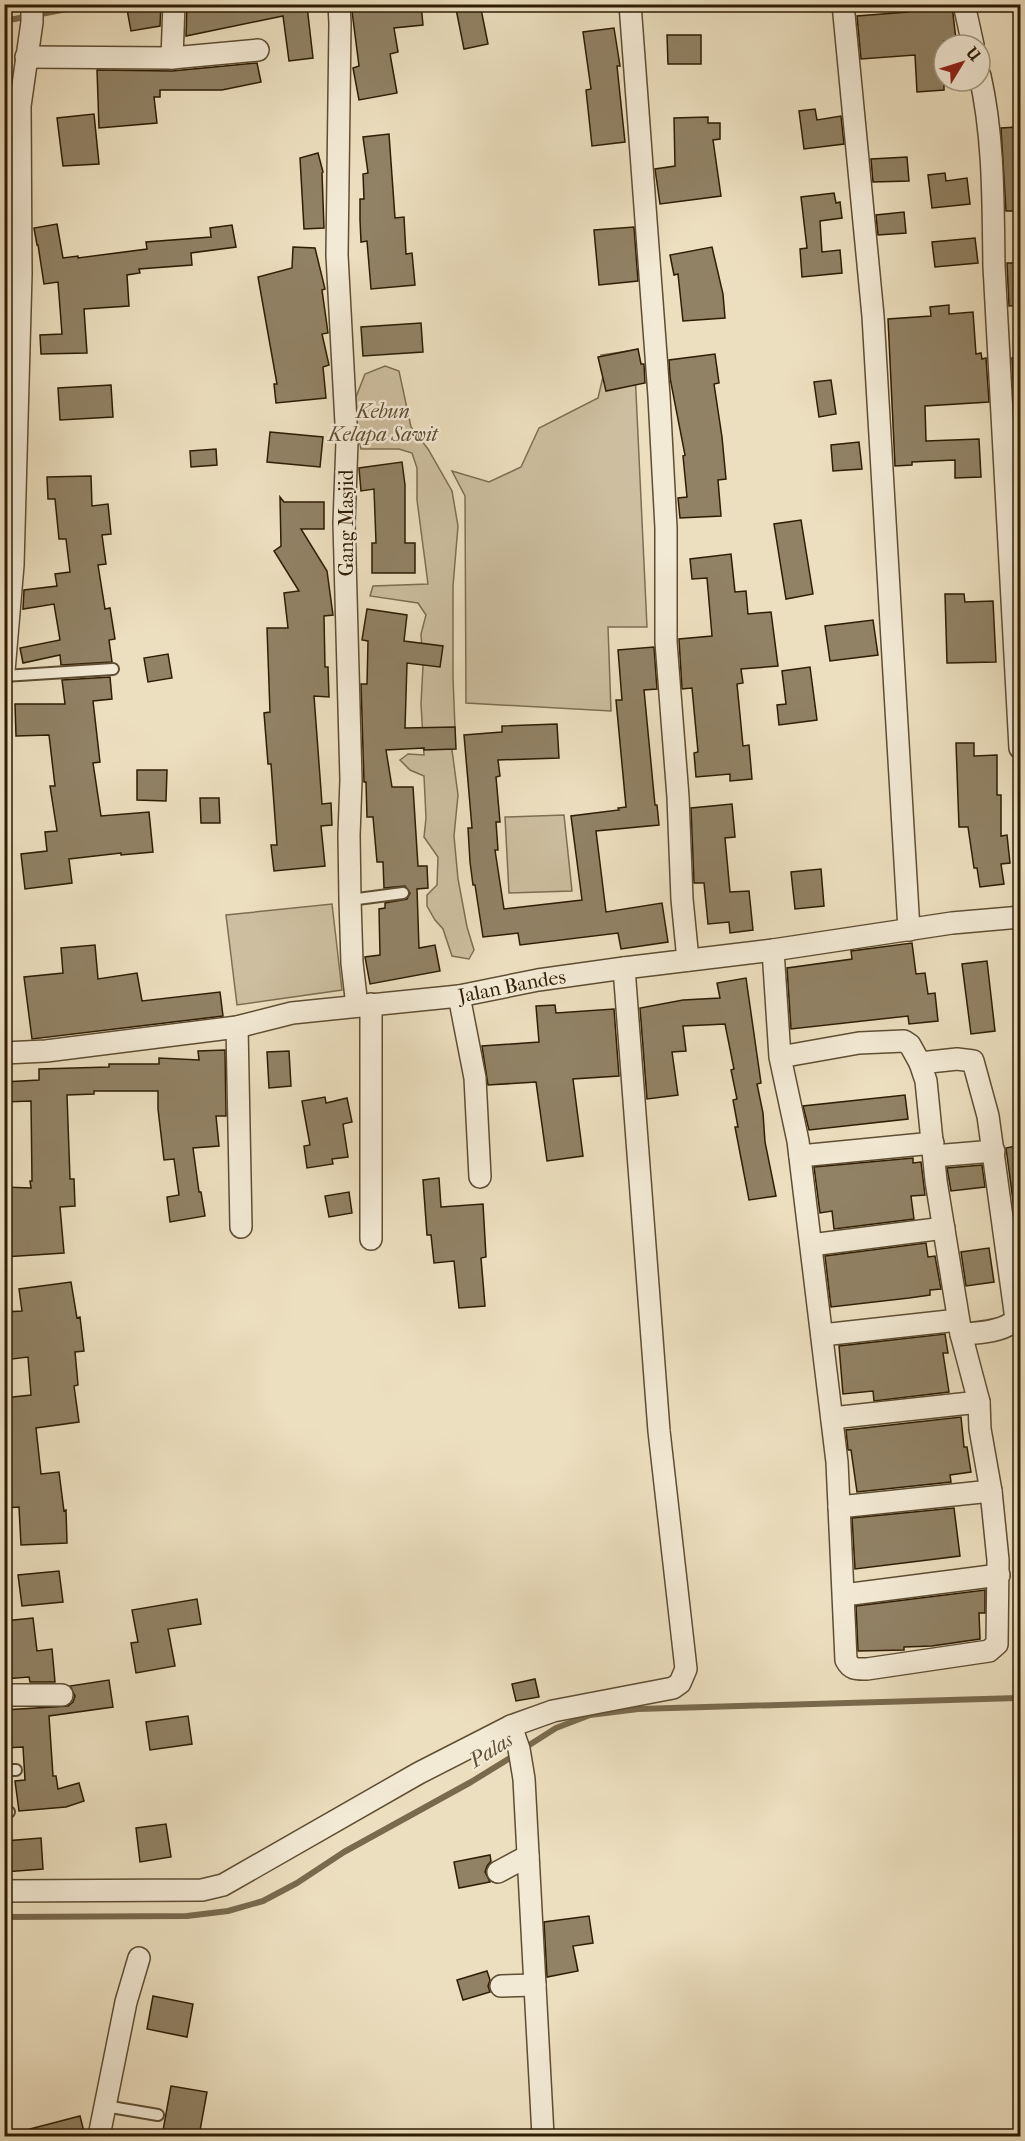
<svg xmlns="http://www.w3.org/2000/svg" width="1025" height="2141" viewBox="0 0 1025 2141" font-family="'IM FELL French Canon',serif">
	<style>
		.green { fill: #ccbe9f; stroke: #7d6e52; stroke-width: 1.5 }
		.lines { fill: none; stroke-linecap: round; stroke-linejoin: round }
		.stream { stroke: #796a4e; stroke-width: 6 }
		.building { fill: #918265; stroke: #2e1d04; stroke-width: 1.5 }
		.service-casing { stroke: #5e4e33; stroke-width: 14 }
		.minor-casing { stroke: #5e4e33; stroke-width: 24 }
		.service { stroke: #f3ead5; stroke-width: 10 }
		.minor { stroke: #f3ead5; stroke-width: 21 }
		.labels { text-anchor: middle; dominant-baseline: central; stroke-width: 5; stroke-linejoin: round; paint-order: stroke }
		.park-label { font-size: 20px; font-style: italic; fill: #5d4d32; stroke: #f3ead5 }
		.street-label { font-size: 20px; fill: #2e1d04; stroke: #f3ead5 }
		.water-label { font-size: 21px; font-style: italic; fill: #605035; stroke: #f3ead5 }
	</style>
	<rect width="100%" height="100%" fill="#ecdfbf"/>
	<filter id="stains"><feTurbulence type="fractalNoise" baseFrequency=".00333" numOctaves="4"/><feColorMatrix values="0 0 0 0 .2 0 0 0 0 .09 0 0 0 0 .02 0 0 0 .5 -.17"/></filter>
	<radialGradient id="worn" r=".72"><stop offset=".6" stop-color="#630" stop-opacity="0"/><stop offset="1" stop-color="#630" stop-opacity=".3"/></radialGradient>
	<path class="green" d="M634 350 647 627H608L611 711 466 703 465 496 452 471 489 482 521 467 539 428 598 398 605 368 601 355Z
		M385 366 399 371 411 427 428 449 452 491 458 526 453 586V678L455 728 452 750 458 795 454 836 458 879 467 927 474 950 469 959 452 956 443 929 435 920 427 906V895L437 885 438 857 424 837 426 818 424 776 410 770 400 760 408 754 424 755 421 704 423 666 421 634 426 615 418 603 370 596 373 586 428 584 417 500V468L412 453 399 449H361L357 430 356 397 365 374Z
		M564 815 572 891 509 893 505 817Z
		M332 904 342 990 237 1005 226 915Z"/>
	<g class="lines">
		<path class="stream" d="M4 21 93 4
			M523 1749 556 1728 590 1715 638 1709 1020 1698
			M4 1917 187 1916 228 1911 263 1901 297 1883 344 1852 471 1782 515 1755"/>
	</g>
	<path class="building" d="M126 4H161L160 26 131 31Z
		M187 4 307 6 313 58 289 61 283 16 186 36Z
		M357 4H421L423 25 394 28 398 52 390 54 397 93 359 100 353 68 359 66 352 11 358 10Z
		M455 4H480L488 44 464 49Z
		M952 5 956 40 944 41V90L917 92 915 55 861 59 857 16 908 12V9Z
		M614 28 620 66H617L625 142 592 146 586 90 591 89 583 32Z
		M667 35H701V64H668Z
		M257 63 261 82 222 90H160V97H154L157 123 99 128 97 70 172 71Z
		M815 109 817 120 841 116 844 144 804 149 799 111Z
		M94 114 99 164 63 166 57 118Z
		M708 117V123H720V139L713 140 721 196 660 204 655 169 675 166 674 118Z
		M1020 127V211H1006L1001 128Z
		M389 134 395 218 404 217 406 254 412 253 415 285 371 289 367 241 361 242 360 220V199H364L363 174 368 173 363 137Z
		M318 153 323 172 322 173 324 228 304 229 300 158Z
		M907 157 909 181 873 182 871 159Z
		M945 173 946 181 967 178 970 204 932 208 928 175Z
		M834 193 836 203 840 202 842 218 820 221 822 252 840 250 842 273 802 277 800 249 807 248 801 197Z
		M904 212 906 233 878 235 876 215Z
		M57 224 63 258 78 256V258L147 249 146 242 211 237 210 228 232 225 236 247 191 253 192 265 139 269 140 273 127 275 129 306 84 309 87 353 41 354 40 335 62 334 58 282 44 284 38 245H37L34 228Z
		M634 227 638 281 599 285 594 230Z
		M975 238 978 263 935 267 932 242Z
		M293 247 315 248 325 289 322 290 328 333 322 334 329 365 323 367 326 398 276 403 274 384H277L258 277 292 268Z
		M712 247 723 294 725 318 683 321 678 274 674 275 670 255Z
		M1007 263H1020V305L1009 306Z
		M949 305V314L973 312 976 354 981 353 982 359 986 358 989 402 925 406 926 441 979 439 981 477 955 478V460L912 462V465L895 466 888 319 931 316 930 307Z
		M421 323 423 352 363 356 361 327Z
		M638 349 641 364H644L645 383 606 391 598 357Z
		M715 354 719 383 714 384 722 437 726 479 718 480 721 516 680 518 678 498 687 497 683 456 685 455 670 378 669 360Z
		M1020 357V401H1014L1012 358Z
		M831 380 836 414 819 417 814 382Z
		M111 385 113 417 60 420 58 388Z
		M270 432 323 437 320 467 267 462Z
		M859 442 862 469 833 471 831 445Z
		M216 449 217 465 191 467 190 451Z
		M402 462 405 485V543H415V573H372V543H376L374 489 361 491 359 468Z
		M91 476 92 506 108 504 111 534 102 535 106 564 98 565 105 609 110 608 115 639 109 640 112 662 61 665 60 655 23 663 20 648 60 640 54 604 23 609 24 590 57 586 55 574 70 572 66 539H59L55 499H48L47 477Z
		M280 497 284 502H324V529H301L327 571 333 615 324 616 325 667H328L329 697 314 696 322 804 331 803 332 825 321 826 325 866 274 871 271 845H277L271 764H268L264 713 270 712 267 628H288L284 593 299 591 274 551 281 546Z
		M801 520 813 594 786 599 774 524Z
		M731 554 735 592 746 591 748 614 771 612 778 666 741 669 743 683 737 684 743 746 749 745 752 779 730 781V774L696 777 694 753 698 752 692 688 682 689 679 639 712 636 707 578 692 579 690 559Z
		M945 594H964L965 602 993 601 996 662 947 663Z
		M367 609 407 615 404 641 443 646 440 667 407 663 405 728 455 727 456 749 424 750V748L386 750 392 787H413L418 866H427L428 888 417 889 419 948 435 945 440 971 370 984 365 957 380 955 379 909 385 908V903L407 899 410 893 405 886 384 888 383 862H377L373 817H367L366 782H364L361 684H367L368 641 362 640Z
		M873 620 878 655 830 661 825 626Z
		M654 647 657 689 644 690 655 805H657L659 825 596 831 606 912 662 903 668 942 621 949 618 933 520 945 518 933 483 937 475 885H473L470 862 468 828H472L464 735 502 732V726L557 724 559 758 498 760 500 776 496 777 500 822H496L498 850H495L504 909 582 900 571 816 619 810 618 808 626 807 616 700H622L618 650Z
		M168 654 172 678 148 682 144 658Z
		M810 667 817 720 779 725 777 705 786 704 782 671Z
		M110 677 112 699 93 701 100 762 93 763 101 816 149 812 153 852 121 855V853L69 859 72 883 25 889 21 854 47 851 45 832 57 831 50 786H55L49 735 16 736 15 704H65L62 680Z
		M956 743H974V756L997 755V795H1001V836L1007 835 1010 863 1001 864 1004 884 980 887 977 868H974L968 827H959Z
		M137 770H167L166 801 137 800Z
		M200 798H219L220 823H201Z
		M732 804 735 837 725 838 730 892 749 891 753 930 730 933 729 922 708 924 704 883H694L691 808Z
		M821 869 824 906 795 909 791 872Z
		M912 943 916 974 925 973 928 994 935 993 938 1021 909 1024 908 1016 791 1029 787 968 852 959 851 951Z
		M95 945 98 979 137 973 142 1001 220 992 223 1016 32 1039 24 977 63 973 61 948Z
		M987 961 995 1031 971 1034 962 964Z
		M746 978 761 1083 757 1084 763 1113 765 1142 776 1196 749 1200 735 1127H738L733 1100 737 1099 731 1070 734 1069 725 1024 683 1026 686 1051 672 1052 678 1095 647 1099 640 1008 683 1000 720 998 717 983Z
		M555 1005 556 1013 614 1009 619 1076 573 1079 583 1156 547 1161 536 1082 488 1085 482 1046 539 1042 536 1006Z
		M225 1050 226 1116H216L219 1146 193 1148 199 1192H201L205 1216 170 1222 167 1197 179 1195 174 1159 164 1160 158 1109V1091H94V1094L67 1095 70 1179H74L75 1206 60 1207 64 1253 4 1257V1187L31 1188 30 1181H32L31 1101 4 1102V1082L39 1080V1069L109 1067V1064H159V1058L199 1060 198 1051Z
		M289 1051 291 1086 269 1088 267 1052Z
		M905 1095 908 1119 809 1130 803 1106Z
		M325 1097 326 1103 347 1098 352 1122 343 1124 348 1157 332 1159 333 1164 307 1168 304 1146 310 1145 302 1101Z
		M1020 1145V1223H1016L1006 1148Z
		M913 1158V1163L921 1162 925 1195 911 1196 914 1219 834 1229 832 1211 820 1213 814 1167Z
		M982 1165 985 1187 951 1191 947 1168Z
		M439 1178 441 1207 483 1204 486 1257 481 1258 485 1306 459 1308 454 1261 434 1263 431 1235H427L423 1180Z
		M349 1192 352 1213 329 1217 325 1196Z
		M926 1243 928 1257 935 1256 941 1289 930 1290V1295L909 1298 831 1307 825 1256Z
		M989 1248 994 1282 966 1286 961 1252Z
		M71 1282 77 1318 80 1317 84 1351 75 1352 78 1385 74 1386 79 1422 36 1428 41 1474 59 1472 64 1511 66 1510 67 1543 21 1545 19 1507 4 1508V1398L31 1395 28 1357 4 1360V1312L22 1311 19 1289Z
		M945 1334 948 1353H943L949 1392 874 1401 873 1391 843 1394 839 1346Z
		M961 1417 964 1447H967L971 1472 950 1475 951 1482 857 1492 851 1450H848L846 1430Z
		M954 1508 960 1556 855 1569 852 1518Z
		M59 1571 63 1602 22 1606 18 1575Z
		M985 1590V1613H979L980 1639 932 1646 904 1647V1650L858 1651 856 1606Z
		M197 1599 201 1624 168 1629 175 1666 136 1673 131 1643 138 1642 132 1610Z
		M33 1618 37 1651 52 1649 55 1682H30L29 1677 4 1679V1621Z
		M535 1679 539 1697 516 1701 512 1684Z
		M109 1680 113 1707 49 1716 53 1776H56L58 1789 79 1783 84 1801 66 1807 19 1811 15 1781 25 1780 23 1747 4 1748V1710L68 1706 73 1702 75 1696 70 1686Z
		M188 1716 192 1744 150 1750 146 1722Z
		M166 1824 171 1857 140 1862 136 1828Z
		M41 1838 43 1869 4 1872V1841Z
		M490 1855 491 1861 487 1866 485 1872 490 1882 459 1888 454 1862Z
		M589 1916 593 1943 573 1946 578 1971 547 1977 544 1922Z
		M487 1971 490 1980 488 1986 490 1992 463 2000 457 1980Z
		M153 1996 193 2004 187 2037 147 2029Z
		M171 2086 207 2092 199 2136H162Z
		M80 2116 85 2136H23L22 2131Z"/>
	<g class="lines">
		<g class="service-casing">
			<path id="service" d="M4 676 113 669
				M350 900 403 893
				M4 1770H16
				M4 1811 9 1812
				M105 2106 158 2115"/>
		</g>
		<g class="minor-casing">
			<g id="minor">
				<path d="M174 4 172 58 258 50"/>
				<path d="M339 4 340 23 337 255 347 442 344 523 351 780 349 835 350 900 352 963 357 1006"/>
				<path d="M630 4 659 396 666 528V642L678 797 682 899 688 960"/>
				<path d="M843 4 873 316 909 930"/>
				<path d="M964 4 973 45"/>
				<path d="M26 57 172 58"/>
				<path d="M980 76C994 138 993 203 994 266L1020 748"/>
				<path d="M4 671 13 565 21 274 20 106 32 22V4"/>
				<path d="M773 950 780 1057 798 1141 837 1462 846 1660C851 1670 857 1669 867 1669L989 1651 997 1644 998 1560 991 1491 980 1429 979 1402 961 1334 936 1181 926 1081 920 1063 910 1045 904 1041 859 1043 780 1057"/>
				<path d="M459 996 475 1078 480 1177"/>
				<path d="M371 1004V1239"/>
				<path d="M237 1027 241 1227"/>
				<path id="s1" d="M4 1053 46 1051 237 1027 292 1013 459 996 538 980 624 968 773 950 952 923 1020 917"/>
				<path d="M920 1063 957 1059 973 1061 988 1116 1016 1319C1005 1332 977 1333 961 1334"/>
				<path d="M800 1156 933 1143"/>
				<path d="M934 1156 994 1151"/>
				<path d="M811 1245 944 1228"/>
				<path d="M822 1335 958 1320"/>
				<path d="M832 1418 979 1402"/>
				<path d="M839 1507 991 1491"/>
				<path d="M844 1595 999 1575"/>
				<path d="M4 1695H62"/>
				<path d="M511 1726 519 1749 524 1779 543 2136"/>
				<path d="M498 1872 528 1856"/>
				<path d="M4 1891 202 1890 223 1885 419 1773 511 1726 553 1711 673 1688 680 1683 686 1669 659 1431 624 968"/>
				<path d="M501 1986 535 1985"/>
				<path d="M99 2136 126 2002 139 1958"/>
			</g>
		</g>
		<use href="#service" class="service"/>
		<use href="#minor" class="minor"/>
	</g>
	<g class="labels">
		<g class="park-label">
			<text x="383" y="411">Kebun<tspan x="383" dy="23">Kelapa Sawit</tspan></text>
		</g>
		<g class="street-label">
			<text transform="translate(346 523) rotate(-90)">Gang Masjid</text>
			<text stroke="none"><textPath href="#s1" startOffset="513">Jalan Bandes</textPath></text>
		</g>
		<g class="water-label">
			<text transform="translate(491 1750) rotate(-32)">Palas</text>
		</g>
	</g>
	<rect width="1025" height="2141" fill="none" stroke="#ecdfbf" stroke-width="24"/>
	<rect x="6" y="6" width="1013" height="2129" fill="none" stroke="#2e1d04" stroke-width="3"/>
	<rect x="12" y="12" width="1001" height="2117" fill="none" stroke="#2e1d04" stroke-width="1.5"/>
	<g transform="translate(962 63) rotate(52)"><circle r="28" fill="#f3ead5" stroke="#a49881" stroke-width="1.5"/>
	<path d="M0-4.5L10 22L0 15L-10 22Z" fill="#8f2418"/>
	<text y="-9" font-size="16" font-weight="bold" text-anchor="middle" fill="#2e1d04">U</text>
	</g>
	<rect width="100%" height="100%" filter="url(#stains)"/>
	<rect width="100%" height="100%" fill="url(#worn)"/>
</svg>
